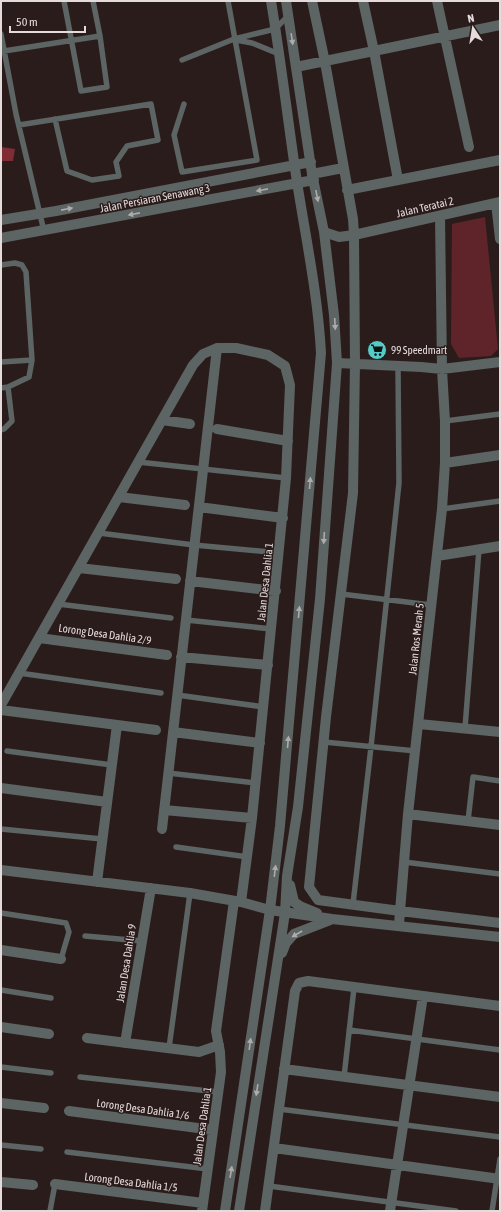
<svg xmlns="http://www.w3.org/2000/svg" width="501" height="1212" viewBox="0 0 501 1212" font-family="'Asap Condensed',sans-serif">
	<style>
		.green { fill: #5f2429 }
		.building { fill: #802c34 }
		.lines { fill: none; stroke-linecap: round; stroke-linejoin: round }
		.service { stroke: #5c6464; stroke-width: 5.5 }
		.minor { stroke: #5c6464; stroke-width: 10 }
		.tertiary { stroke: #5c6464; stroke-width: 10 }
		.oneway { fill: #afabab }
		.labels { text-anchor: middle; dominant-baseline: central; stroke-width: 3; stroke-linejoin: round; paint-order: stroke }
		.street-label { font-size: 11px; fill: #e6dbdb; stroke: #2b1c1c }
		.poi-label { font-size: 11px; fill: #e6dbdb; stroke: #2b1c1c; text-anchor: start }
	</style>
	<rect width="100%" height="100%" fill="#2b1c1c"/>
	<path class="green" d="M485 217 498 349 491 356 459 358 451 344 452 224Z"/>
	<path class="building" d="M1 147 15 149 13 161H1Z"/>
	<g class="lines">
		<path class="service" d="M64 1 81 91 107 87 100 36 93 1
			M1 34 16 114 44 231
			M236 40 252 43 279 54
			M4 51 100 36
			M182 60 234 39 275 29 288 16
			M184 104 174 135 182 172 257 160 228 1
			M19 125 151 104 158 140 127 146 116 162 119 176 92 180 67 171 55 119
			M1 265 15 263 22 265 26 272 32 360 29 377 8 387 1 388
			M1 362 32 360
			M445 421 500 414
			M1 430 4 429 12 421 8 387
			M138 462 286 478
			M442 509 500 501
			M99 533 194 545 280 553
			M341 594 431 605
			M58 604 171 618
			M186 620 272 629
			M19 673 161 693
			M177 695 264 707
			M465 728 479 549
			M324 742 416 751
			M7 751 112 765
			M168 773 256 783
			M468 821 473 777 500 781
			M1 829 102 839
			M176 847 248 857
			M404 862 500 874
			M353 904 371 747 399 483 398 366
			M1 913 66 923 69 932 61 959
			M85 936 142 941
			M1 990 51 998
			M349 1030 500 1050
			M169 1048 190 893
			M1 1067 51 1073
			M80 1077 218 1092
			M344 1077 354 988
			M279 1109 500 1137
			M1 1145 41 1149
			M67 1152 208 1169
			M269 1186 456 1211
			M50 1211 55 1184
			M492 1211 500 1159"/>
		<path class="minor" d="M312 1 325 62 353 219 354 235 355 363 353 493 326 717 309 887 318 900 400 911 399 925
			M363 1 374 51 398 180
			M437 1 469 147
			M296 67 500 25
			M312 174 343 168
			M347 190 500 160
			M496 203 500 239
			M440 216 442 369 445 421V463L442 509 408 814 400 911 500 923
			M354 235 500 202
			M337 363 421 367 442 369 500 362
			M162 420 190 424
			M217 429 288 441
			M445 463 500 455
			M119 497 185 505
			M199 507 283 518
			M437 556 500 546
			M79 568 176 579
			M190 581 276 591
			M39 638 167 655
			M181 657 268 665
			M1 705 193 365 203 354 217 348H236L268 355 285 366 290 385 286 478 252 818 241 902
			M1 710 156 730
			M419 724 500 732
			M173 732 260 743
			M1 788 107 802
			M164 810 252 818
			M408 814 500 825
			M162 829 217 348
			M1 870 190 893 241 902 270 910
			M97 882 117 725
			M1 950 61 959
			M1 1027 49 1034
			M87 1038 199 1052 219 1045
			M125 1043 151 888
			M284 1069 500 1097
			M1 1103 44 1108
			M69 1111 213 1130
			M274 1148 500 1179
			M1 1182 33 1185
			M55 1184 203 1203
			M202 1211 221 1072 220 1052 216 1031 234 901
			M265 1211 295 991 299 983 308 981 500 1006
			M390 1211 423 996"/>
		<path class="tertiary" d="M1 220 56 211 311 162
			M324 232 339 237 354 235
			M1 238 314 180
			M290 885 294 902 300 906 317 913
			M270 910 332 919 500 937
			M282 953 286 943 294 934 330 920
			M225 1211 270 910 280 826 321 353C318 296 306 239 297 182 288 122 281 61 271 1
			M239 1211 285 913 287 876 298 807 320 599 337 363 334 315 324 232 312 174 286 1"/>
	</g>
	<defs><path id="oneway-solid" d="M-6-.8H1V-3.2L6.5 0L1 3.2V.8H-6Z"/></defs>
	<g class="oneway">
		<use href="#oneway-solid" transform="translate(292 39) rotate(81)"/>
		<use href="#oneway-solid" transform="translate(262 190) rotate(169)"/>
		<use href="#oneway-solid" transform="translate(317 196) rotate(79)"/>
		<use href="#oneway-solid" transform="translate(67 209) rotate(-11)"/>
		<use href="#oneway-solid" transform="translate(134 214) rotate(169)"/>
		<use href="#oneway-solid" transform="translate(335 324) rotate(87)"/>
		<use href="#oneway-solid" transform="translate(310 483) rotate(-85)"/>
		<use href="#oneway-solid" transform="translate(324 538) rotate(94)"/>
		<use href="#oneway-solid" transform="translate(299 612) rotate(-85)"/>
		<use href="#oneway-solid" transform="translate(288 742) rotate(-85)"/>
		<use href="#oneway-solid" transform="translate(275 871) rotate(-83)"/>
		<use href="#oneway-solid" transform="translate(297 934) rotate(150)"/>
		<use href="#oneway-solid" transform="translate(250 1044) rotate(-82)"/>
		<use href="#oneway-solid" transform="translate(257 1090) rotate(99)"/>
		<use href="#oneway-solid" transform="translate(231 1172) rotate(-81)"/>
	</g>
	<defs>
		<g id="supermarket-disc" transform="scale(1)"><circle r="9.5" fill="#54cdc8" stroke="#2b1c1c"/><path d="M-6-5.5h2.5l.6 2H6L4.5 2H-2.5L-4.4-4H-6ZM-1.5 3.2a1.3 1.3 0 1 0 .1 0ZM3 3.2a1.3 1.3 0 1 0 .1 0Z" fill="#111"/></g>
	</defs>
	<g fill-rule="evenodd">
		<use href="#supermarket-disc" x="377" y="350"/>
	</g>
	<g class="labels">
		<g class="street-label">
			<text transform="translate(155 198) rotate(-11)">Jalan Persiaran Senawang 3</text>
			<text transform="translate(425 207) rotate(-13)">Jalan Teratai 2</text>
			<text transform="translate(265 582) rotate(-84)">Jalan Desa Dahlia 1</text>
			<text transform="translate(105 634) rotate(8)">Lorong Desa Dahlia 2/9</text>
			<text transform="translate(416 639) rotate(-84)">Jalan Ros Merah 5</text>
			<text transform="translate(126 963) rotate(-81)">Jalan Desa Dahlia 9</text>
			<text transform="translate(143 1109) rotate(8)">Lorong Desa Dahlia 1/6</text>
			<text transform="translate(202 1126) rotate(-82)">Jalan Desa Dahlia 1</text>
			<text transform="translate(131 1182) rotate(7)">Lorong Desa Dahlia 1/5</text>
		</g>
		<g class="poi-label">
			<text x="391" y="350">99 Speedmart</text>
		</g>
	</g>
	<rect width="501" height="1212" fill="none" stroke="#e6dbdb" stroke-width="4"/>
	<g transform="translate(473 28) rotate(348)" stroke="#2b1c1c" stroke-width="3" paint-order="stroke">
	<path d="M0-3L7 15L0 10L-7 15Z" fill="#e6dbdb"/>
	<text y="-6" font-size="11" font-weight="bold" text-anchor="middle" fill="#e6dbdb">N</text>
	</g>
	<path d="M10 26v6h75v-6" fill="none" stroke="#e6dbdb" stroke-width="2"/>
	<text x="16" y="26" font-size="12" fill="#e6dbdb" stroke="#2b1c1c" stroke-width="3" paint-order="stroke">50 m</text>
</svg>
